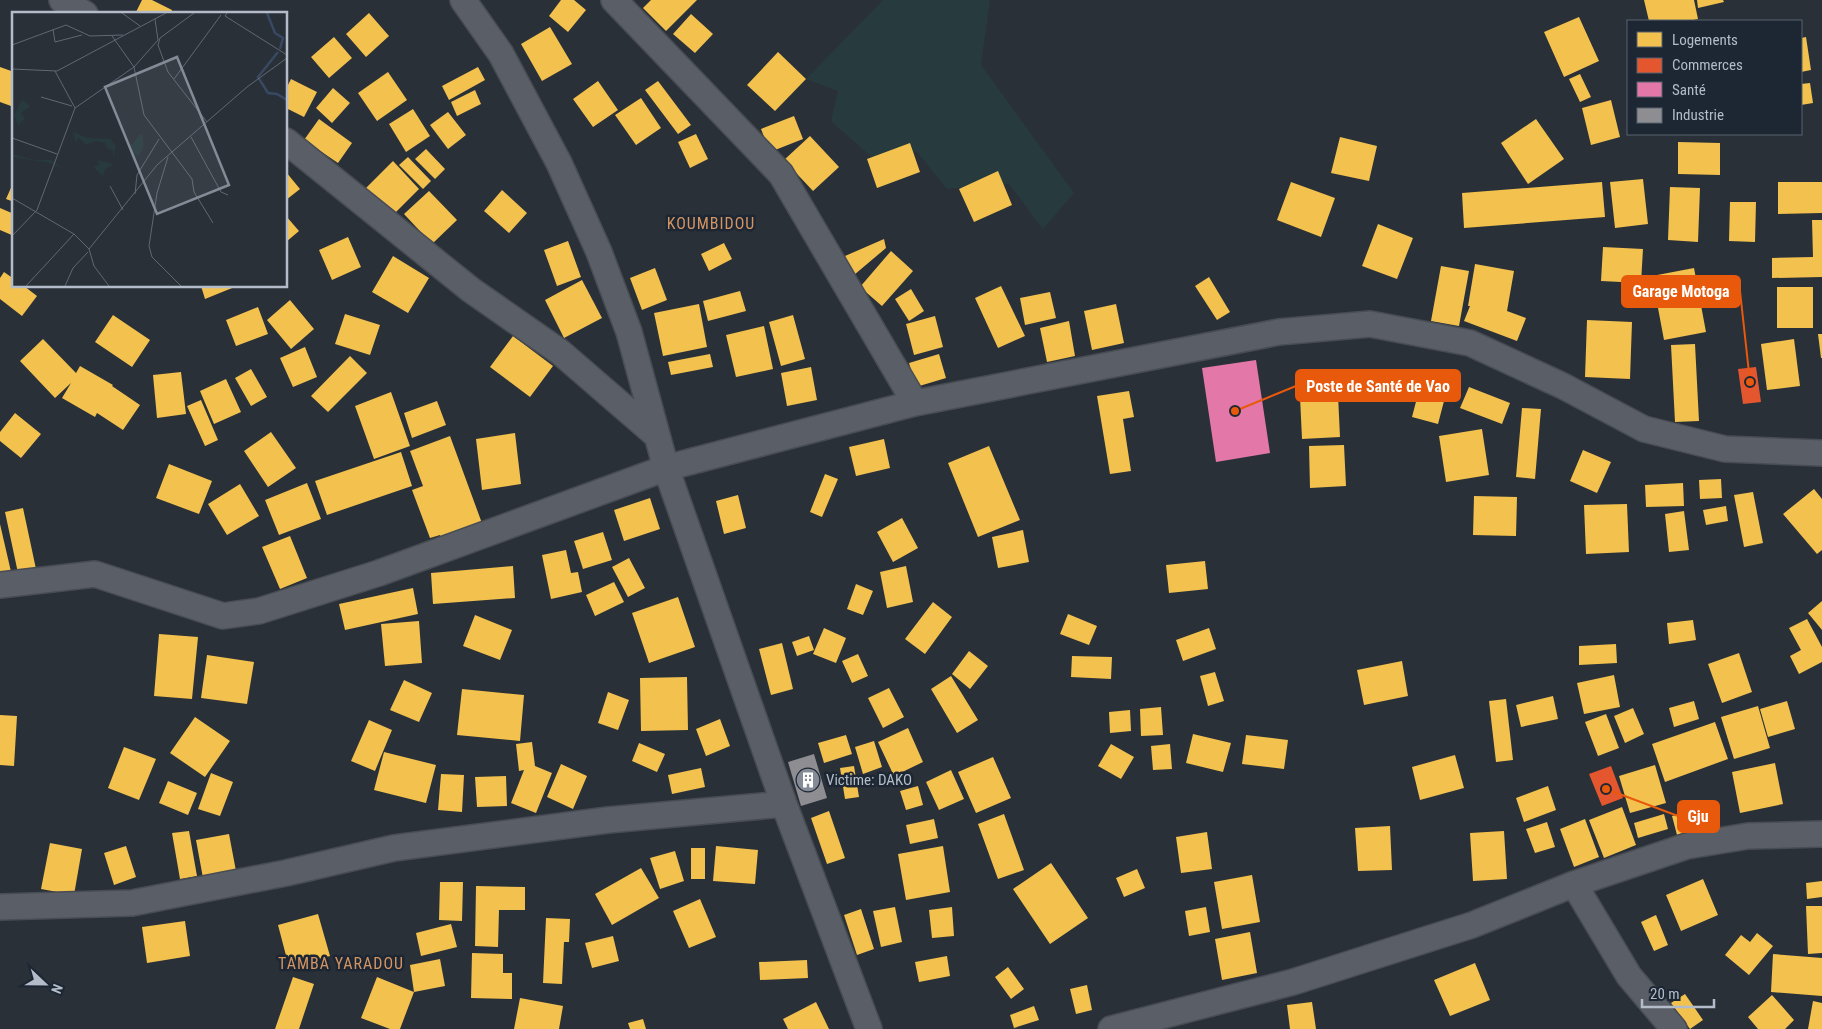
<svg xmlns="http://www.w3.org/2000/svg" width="1822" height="1029" viewBox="0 0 1822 1029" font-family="'Roboto Condensed',sans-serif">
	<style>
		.green { fill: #273a3e }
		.homes { fill: #f2c14e }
		.shops { fill: #e4572e }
		.health { fill: #e377a8 }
		.industry { fill: #8d8d92 }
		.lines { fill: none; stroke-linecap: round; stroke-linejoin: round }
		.minor-casing { stroke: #484c53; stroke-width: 28 }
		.minor { stroke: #5a5e66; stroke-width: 25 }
		.labels { text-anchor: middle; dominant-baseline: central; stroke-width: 5; stroke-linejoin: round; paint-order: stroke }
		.poi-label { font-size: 15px; fill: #b4bcc9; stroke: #1d2633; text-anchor: start }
		.neighbourhood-label { font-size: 16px; letter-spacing: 1px; fill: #d59563; stroke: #1d2633 }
		.inset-river { fill: none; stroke: #384963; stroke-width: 2.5 }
		.inset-road { fill: none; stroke: #616872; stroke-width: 1 }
		.view { fill: #848b96; fill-opacity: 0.15; stroke: #848b96; stroke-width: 2.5 }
		.inset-edge { fill: none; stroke: #b4bcc9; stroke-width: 2.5 }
		.leader { fill: none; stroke: #e8590c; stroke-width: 2 }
		.callout-dot { fill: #e8590c; stroke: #1d2633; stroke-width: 2 }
		.callout { fill: #e8590c; stroke: #e8590c; stroke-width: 2 }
		.callout-label { font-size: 16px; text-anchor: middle; font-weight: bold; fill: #fff }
	</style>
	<rect width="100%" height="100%" fill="#2a3038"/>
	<path class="green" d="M883 0H990L981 65 1074 193 1043 229 1009 184 947 189 917 152 876 161 831 121 838 91 806 79Z"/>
	<path class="homes" d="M142 0H152L172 10 171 14H135Z
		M561 0H574L586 10 568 32 549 16Z
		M651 0H697L666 31 643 8Z
		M1644 0H1694L1698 19 1688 21H1649Z
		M1697 0H1723L1724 2 1698 8Z
		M369 13 389 36 366 57 346 34Z
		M691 14 713 34 695 53 673 34Z
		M1579 17 1599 61 1564 77 1544 32Z
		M550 27 572 64 542 81 521 44Z
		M334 37 352 58 329 78 311 57Z
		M1806 37 1811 70 1801 72V38Z
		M778 52 806 79 775 111 747 85Z
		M0 67 14 72V97L11 106 0 102Z
		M478 67 485 80 449 100 442 86Z
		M388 72 407 100 377 121 358 93Z
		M1580 74 1591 97 1580 102 1569 79Z
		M291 79 317 92 304 117 286 108V89Z
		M598 81 618 110 593 127 573 99Z
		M658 81 691 125 678 134 645 90Z
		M1810 83 1813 103 1801 105V84Z
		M333 88 350 103 332 123 316 108Z
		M475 90 481 104 457 116 451 102Z
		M641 98 661 128 636 145 615 115Z
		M1611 100 1620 137 1591 145 1582 108Z
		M413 109 430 136 406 152 389 124Z
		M448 112 466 135 448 149 430 125Z
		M794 116 803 139 770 152 761 129Z
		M319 119 352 143 338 163 304 140Z
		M1536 119 1564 159 1528 184 1501 143Z
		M696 134 708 159 690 168 678 142Z
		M810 136 839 167 813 191 784 160Z
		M1340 137 1377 146 1369 181 1331 173Z
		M1678 142 1720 143V175L1678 174Z
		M910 143 920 172 877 188 867 159Z
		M426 149 445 169 435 179 415 159Z
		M408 157 431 181 423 189 399 165Z
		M393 161 419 189 391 217 364 190Z
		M998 171 1012 205 974 222 959 189Z
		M286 172 300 189 286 200Z
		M1643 179 1648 224 1615 228 1610 182Z
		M14 181V202L6 199Z
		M1291 182 1335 198 1321 237 1277 220Z
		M1602 182 1605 217 1464 228 1462 193Z
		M1778 182H1822V213L1778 214Z
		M1670 187 1700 188 1698 242 1668 240Z
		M502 190 527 213 509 233 484 211Z
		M429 191 457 220 432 244 404 214Z
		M1730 202H1756L1755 242 1729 241Z
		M0 208 14 214V236L0 230Z
		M286 216 299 231 286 242Z
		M1812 220H1822V277L1772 278V258L1813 257Z
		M1378 224 1413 238 1397 279 1362 266Z
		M348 237 361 267 332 280 319 250Z
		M884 239 886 248 854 275 845 256Z
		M568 241 581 277 557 286 544 250Z
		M724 243 732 259 709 271 701 254Z
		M1603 247 1643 249 1641 283 1601 281Z
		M891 251 913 271 882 306 860 287Z
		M393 256 429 278 408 313 372 292Z
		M1475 264 1514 271 1507 311 1526 318 1517 341 1464 321 1470 306H1468Z
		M1441 266 1469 271 1459 326 1431 321Z
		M655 268 667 300 642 310 630 278Z
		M1694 268 1706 332 1664 340 1652 276Z
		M4 272 14 279V286H24L37 296 22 316 0 299V278Z
		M1209 277 1230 312 1217 320 1195 286Z
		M582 280 602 318 564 338 545 300Z
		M201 286H237L205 299Z
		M1001 286 1025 336 998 348 975 298Z
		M1777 287H1813V328H1777Z
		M911 289 924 311 909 321 895 299Z
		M740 291 746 311 708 321 703 301Z
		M1050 292 1056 318 1025 325 1020 298Z
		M290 300 314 329 291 349 267 320Z
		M699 304 707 347 663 356 654 313Z
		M1116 304 1124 343 1092 350 1084 311Z
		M258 307 268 334 236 346 226 320Z
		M345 314 380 325 370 355 335 344Z
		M113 315 150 340 132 367 95 342Z
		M793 315 805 359 781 366 769 322Z
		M935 316 943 347 914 355 906 324Z
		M1587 320 1632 322 1630 379 1585 377Z
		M1069 321 1075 356 1047 362 1040 328Z
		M764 326 773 369 736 377 726 335Z
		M1818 334H1822V358H1821Z
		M513 336 553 366 530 397 490 367Z
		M43 339 76 373 80 366 113 385 112 386 140 405 123 430 97 413 95 417 62 398 71 383 55 398 20 361Z
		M1794 339 1800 386 1767 390 1761 344Z
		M1695 344 1699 421 1675 422 1671 345Z
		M305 347 317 377 293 387 280 358Z
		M710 354 713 367 671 375 668 362Z
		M939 354 946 378 916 387 909 363Z
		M350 356 367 373 328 412 311 396Z
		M811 367 817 400 787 406 781 373Z
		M251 369 267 397 251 406 235 378Z
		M181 372 186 414 157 418 153 375Z
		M1337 374 1340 437 1302 439 1299 376Z
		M1423 375 1449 382 1438 424 1412 417Z
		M226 379 241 412 214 424 200 391Z
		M1469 387 1510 403 1502 424 1460 408Z
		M1129 391 1134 417 1123 419 1131 471 1110 474 1097 396Z
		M391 392 410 446 374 459 355 406Z
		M201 400 218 440 205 446 187 406Z
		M437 401 446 425 412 438 404 413Z
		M1522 408 1541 409 1535 479 1516 477Z
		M15 413 41 434 21 458 0 441V432Z
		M1482 429 1489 475 1446 482 1439 436Z
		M271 432 296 468 268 487 244 451Z
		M515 433 521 484 482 490 476 439Z
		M450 436 483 526 442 541 440 535 430 538 412 490 423 486 410 451Z
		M884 439 890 468 856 476 849 447Z
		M1344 445 1346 486 1310 488 1309 446Z
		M989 446 1020 520 978 537 948 463Z
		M1583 450 1611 462 1597 493 1570 481Z
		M401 452 412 486 327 515 315 481Z
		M169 464 212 481 199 514 156 498Z
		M825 474 838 479 822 517 810 512Z
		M1721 479 1722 498 1700 499 1699 480Z
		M307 483 321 519 279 535 265 500Z
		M1683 483 1684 506 1646 507 1645 485Z
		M240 484 259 516 227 535 208 504Z
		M1814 489 1822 499V550L1817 554 1783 514Z
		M1753 492 1763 543 1744 547 1734 495Z
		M738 495 746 528 724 534 716 501Z
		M1474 496 1517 497 1516 536 1473 535Z
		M650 498 660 529 624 541 614 510Z
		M1627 504 1629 552 1586 554 1584 505Z
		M1726 506 1728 521 1706 525 1703 510Z
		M23 508 36 569 18 573 5 512Z
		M1684 511 1689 550 1669 552 1665 514Z
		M902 518 918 548 893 562 877 532Z
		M0 524 12 576 0 578Z
		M1023 530 1029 562 998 568 992 537Z
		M603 532 612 560 583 569 574 541Z
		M290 536 307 578 280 589 262 547Z
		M566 550 571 573 578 572 582 592 551 599 542 555Z
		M629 558 645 588 628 597 612 567Z
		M1205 561 1208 589 1169 593 1166 565Z
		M513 566 515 598 433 604 431 573Z
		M906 566 913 602 887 608 880 572Z
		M614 582 624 602 595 616 586 595Z
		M856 584 873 591 863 615 847 609Z
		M413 588 418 614 345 630 339 604Z
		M678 597 695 647 649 663 632 613Z
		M1822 601V630L1808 613Z
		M933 602 952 617 925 654 905 639Z
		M1068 614 1097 626 1089 645 1060 634Z
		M475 615 512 630 500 660 463 646Z
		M1807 619 1822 647V662L1799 674 1790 656 1801 650 1789 628Z
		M1693 620 1696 640 1669 644 1667 623Z
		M419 621 422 663 385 666 381 624Z
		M824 628 846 638 836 663 813 654Z
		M1209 628 1216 649 1183 661 1176 640Z
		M159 634 198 637 192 699 154 696Z
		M809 636 814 650 797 656 792 642Z
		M782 643 793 689 771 695 759 649Z
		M1616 644 1617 663 1579 665V646Z
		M969 651 988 666 970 689 952 674Z
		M1739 653 1752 692 1722 703 1708 664Z
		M858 654 868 676 852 683 842 661Z
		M207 655 254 662 247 704 201 698Z
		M1072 656 1112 657 1111 679 1071 677Z
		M1402 661 1408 696 1364 705 1357 670Z
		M1215 672 1224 701 1208 706 1200 676Z
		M1614 675 1620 707 1584 714 1577 683Z
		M951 676 978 720 957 733 931 689Z
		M687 677 688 730 641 731 640 678Z
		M404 680 432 693 419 722 390 710Z
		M889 688 904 717 883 728 868 698Z
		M462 689 524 695 520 741 457 735Z
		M608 692 629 700 618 730 598 723Z
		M1553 696 1558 719 1521 727 1516 705Z
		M1506 699 1513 760 1496 762 1489 701Z
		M1694 701 1699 719 1674 727 1669 708Z
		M1787 701 1795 729 1768 737 1760 709Z
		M1758 706 1770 748 1734 759 1721 717Z
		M1161 707 1163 735 1141 736 1140 709Z
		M1633 708 1644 734 1625 743 1614 716Z
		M1130 710 1131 731 1110 733 1109 712Z
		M1606 714 1619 748 1598 756 1585 722Z
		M0 715 17 716 14 766 0 765Z
		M195 717 230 741 205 777 170 753Z
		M720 719 730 746 706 756 696 729Z
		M369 720 392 730 375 771 351 761Z
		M1715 722 1728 759 1665 782 1652 744Z
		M908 728 923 762 894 776 878 742Z
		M1193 734 1231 743 1223 772 1186 763Z
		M846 735 852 754 824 763 818 743Z
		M1246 735 1288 740 1284 769 1242 764Z
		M874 741 882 767 863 774 855 747Z
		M532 742 535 766 552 773 536 813 511 803 524 770 519 771 516 744Z
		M639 743 665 754 657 772 632 761Z
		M1111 744 1134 757 1121 779 1098 766Z
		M1170 744 1172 769 1153 770 1151 746Z
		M124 747 156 759 139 800 108 788Z
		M384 752 436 765 426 803 374 790Z
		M1455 755 1464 788 1420 800 1412 767Z
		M993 757 1011 798 976 813 958 772Z
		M1775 763 1783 804 1740 813 1732 772Z
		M561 764 587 776 573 809 547 797Z
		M1655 765 1666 803 1630 813 1619 776Z
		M854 766 859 797 845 799 840 768Z
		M701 768 705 787 672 794 668 775Z
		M951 770 964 799 939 810 926 782Z
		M211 773 233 782 220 816 198 809Z
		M441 774 464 775 462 812 438 810Z
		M506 776 507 806 477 807 475 777Z
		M168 781 197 793 188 815 159 803Z
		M918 786 923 805 906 810 900 791Z
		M1548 786 1556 810 1524 822 1516 798Z
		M1622 807 1636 845 1604 858 1589 820Z
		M1699 808 1705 827 1677 835 1672 816Z
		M829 811 845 858 827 864 811 818Z
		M1004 814 1024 870 998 879 978 824Z
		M1664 814 1668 829 1638 838 1634 823Z
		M934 819 938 838 910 844 906 825Z
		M1585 819 1599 857 1574 867 1560 829Z
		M1547 822 1555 847 1535 853 1526 829Z
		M1390 826 1392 870 1358 871 1355 828Z
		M189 831 197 876 180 879 172 833Z
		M1504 831 1507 879 1473 881 1470 833Z
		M1207 832 1212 869 1181 873 1176 837Z
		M229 834 236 871 203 878 196 840Z
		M50 843 82 849 74 895 41 889Z
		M126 846 136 877 114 885 104 853Z
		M716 846 758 850 755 884 713 881Z
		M943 846 950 892 906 900 898 854Z
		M691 848H705V879H691Z
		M675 851 684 881 660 889 650 858Z
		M1051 863 1088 918 1050 944 1013 889Z
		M641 868 659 898 612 925 595 894Z
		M1137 869 1145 888 1124 897 1116 878Z
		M1252 875 1260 922 1222 929 1214 882Z
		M1703 879 1718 915 1681 931 1666 895Z
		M1822 881V897L1807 899 1806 883Z
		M440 882H463L462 921 439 920Z
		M476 886 525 887V910H499L498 947 475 946Z
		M700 899 716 937 689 948 673 911Z
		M1806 906H1822V953L1808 954Z
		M895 907 902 942 881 947 873 911Z
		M952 907 954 936 932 938 929 910Z
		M1206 907 1210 932 1189 936 1185 911Z
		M861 909 874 949 857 955 844 915Z
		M318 914 330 956 289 967 278 925Z
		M1656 915 1668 945 1654 951 1641 922Z
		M546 918 570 919 569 942H564L562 984 543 983Z
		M185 921 190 956 147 963 142 927Z
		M451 924 457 947 421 956 416 933Z
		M1250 932 1257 973 1222 980 1215 939Z
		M1757 933 1773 946 1749 975 1725 955 1741 935 1750 942Z
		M613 936 619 961 592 968 585 943Z
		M472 953 503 954V973H512V999L471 998Z
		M1773 954 1822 958V996L1771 992Z
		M947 956 950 976 919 982 915 962Z
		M440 959 445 986 414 992 410 965Z
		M807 960 808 978 760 980 759 962Z
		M1475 963 1490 1000 1450 1016 1434 980Z
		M1008 967 1024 989 1011 999 995 977Z
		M293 977 314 984 299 1029H275Z
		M377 977 414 992 400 1029H390L361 1018Z
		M1087 985 1092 1010 1076 1014 1070 989Z
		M1685 994 1703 1020 1690 1029 1671 1003Z
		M1772 995 1794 1020 1785 1029H1758L1748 1017Z
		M520 998 563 1006 559 1029H514Z
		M1813 1001 1822 1003V1029H1808Z
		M816 1002 829 1029H788L783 1019Z
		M1312 1002 1316 1029H1290L1287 1005Z
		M1034 1006 1039 1020 1014 1028 1010 1015Z
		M643 1019 646 1029H630L628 1023Z"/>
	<path class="shops" d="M1756 367 1761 402 1743 404 1738 369Z
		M1611 766 1623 798 1602 806 1589 774Z"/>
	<path class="health" d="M1256 360 1270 453 1216 462 1202 368Z"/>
	<path class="industry" d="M814 754 827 798 801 806 788 762Z"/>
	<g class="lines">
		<g class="minor-casing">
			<path id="minor" d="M62 0 85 14
				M463 0 501 54 559 163 599 252 629 332 666 468 784 804 869 1029
				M614 0 781 174 915 403
				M286 141 471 290 560 352 656 435
				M0 585 95 574 223 616 259 611 379 573 666 468 915 403 1279 332 1370 324 1470 343 1563 386 1644 429 1725 449 1822 453
				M1574 884 1629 976 1674 1029
				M0 907 132 903 286 873 394 848 608 820 784 804
				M1111 1029 1293 982 1472 925 1574 884 1687 846 1748 836 1822 834"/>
		</g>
		<use href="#minor" class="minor"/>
	</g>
	<defs>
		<g id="building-disc" transform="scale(1.25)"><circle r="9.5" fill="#848b96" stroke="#1d2633"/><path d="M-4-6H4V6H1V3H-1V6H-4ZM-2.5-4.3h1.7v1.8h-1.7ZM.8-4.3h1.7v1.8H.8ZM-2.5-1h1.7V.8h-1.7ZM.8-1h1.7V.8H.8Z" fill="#fff"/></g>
	</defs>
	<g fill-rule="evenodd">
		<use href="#building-disc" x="808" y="780"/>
	</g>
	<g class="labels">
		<g class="poi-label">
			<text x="826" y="780">Victime: DAKO</text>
		</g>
		<g class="neighbourhood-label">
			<text x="711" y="223">KOUMBIDOU</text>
			<text x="341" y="963">TAMBA YARADOU</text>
		</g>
	</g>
	<g transform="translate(12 12)">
		<rect width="275" height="275" fill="#2a3038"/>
		<path d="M10 88 18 94 9 101 13 107 6 113 2 103ZM61 120 76 126 99 127 104 134 101 147V139L94 135V131L84 129 74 133 66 125 64 131ZM128 122 131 123V136L127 144 118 140 116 133 121 132ZM0 142 23 148H39L55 159 40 151 0 145ZM86 148 102 152 93 157 91 164 81 155 87 153Z" fill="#273a3e"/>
		<path class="inset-river" d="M255 1 263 21 271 26 268 37M266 40 246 65 256 81 265 82 275 88"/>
		<path class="inset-road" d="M110 1 128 14M182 1 148 26 146 33 156 60 195 110M215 1 213 4 275 43M41 17 43 30 70 23M100 24 122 55 132 103 180 167 182 180 201 211M0 33 54 13 78 24 111 23M0 57 45 59 154 1M43 59 63 96M162 67 209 3M29 85 60 94M179 125 209 180 216 183M0 126 45 142M156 145 145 181 137 234 140 245 169 274M98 174 111 198M123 182 125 163 147 127M0 186 62 222 77 237 82 254 97 274M0 224 25 198 63 96 122 55 146 28 143 7M77 237 145 153 235 75 275 46M14 274 62 222M53 274 61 256 76 240"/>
		<path class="view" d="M165 45 217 173 145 202 93 75Z"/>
		<rect width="275" height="275" class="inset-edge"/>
	</g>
	<path class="leader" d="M1750 382L1740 291M1235 411L1296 386M1606 789L1678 816"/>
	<g class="callout-dot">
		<circle cx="1750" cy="382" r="5"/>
		<circle cx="1235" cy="411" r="5"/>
		<circle cx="1606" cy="789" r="5"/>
	</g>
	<g class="callout">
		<rect x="1622" y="276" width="118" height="31" rx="5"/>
		<rect x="1296" y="370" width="164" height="31" rx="5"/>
		<rect x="1678" y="801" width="41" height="31" rx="5"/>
	</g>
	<g class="callout-label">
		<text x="1681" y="297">Garage Motoga</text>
		<text x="1378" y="392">Poste de Santé de Vao</text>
		<text x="1698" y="822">Gju</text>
	</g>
	<rect x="1627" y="20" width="175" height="115" fill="#1d2633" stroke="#59626f"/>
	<rect x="1637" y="32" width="25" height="15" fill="#f2c14e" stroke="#59626f"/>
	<text x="1672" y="45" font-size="15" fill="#b4bcc9">Logements</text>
	<rect x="1637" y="58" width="25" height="15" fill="#e4572e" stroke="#59626f"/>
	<text x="1672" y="70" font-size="15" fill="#b4bcc9">Commerces</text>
	<rect x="1637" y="82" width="25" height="15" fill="#e377a8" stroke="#59626f"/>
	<text x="1672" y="95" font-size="15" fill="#b4bcc9">Santé</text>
	<rect x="1637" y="108" width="25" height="15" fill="#8d8d92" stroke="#59626f"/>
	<text x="1672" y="120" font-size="15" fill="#b4bcc9">Industrie</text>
	<g transform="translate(45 984) rotate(112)" stroke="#1d2633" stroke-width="4" paint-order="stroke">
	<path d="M0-4L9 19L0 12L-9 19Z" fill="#b4bcc9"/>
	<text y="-8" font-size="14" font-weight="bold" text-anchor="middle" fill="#b4bcc9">N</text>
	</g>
	<path d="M1642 999v8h72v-8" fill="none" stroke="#b4bcc9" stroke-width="2.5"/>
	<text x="1650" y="999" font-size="15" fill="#b4bcc9" stroke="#1d2633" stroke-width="4" paint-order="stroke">20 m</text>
</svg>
